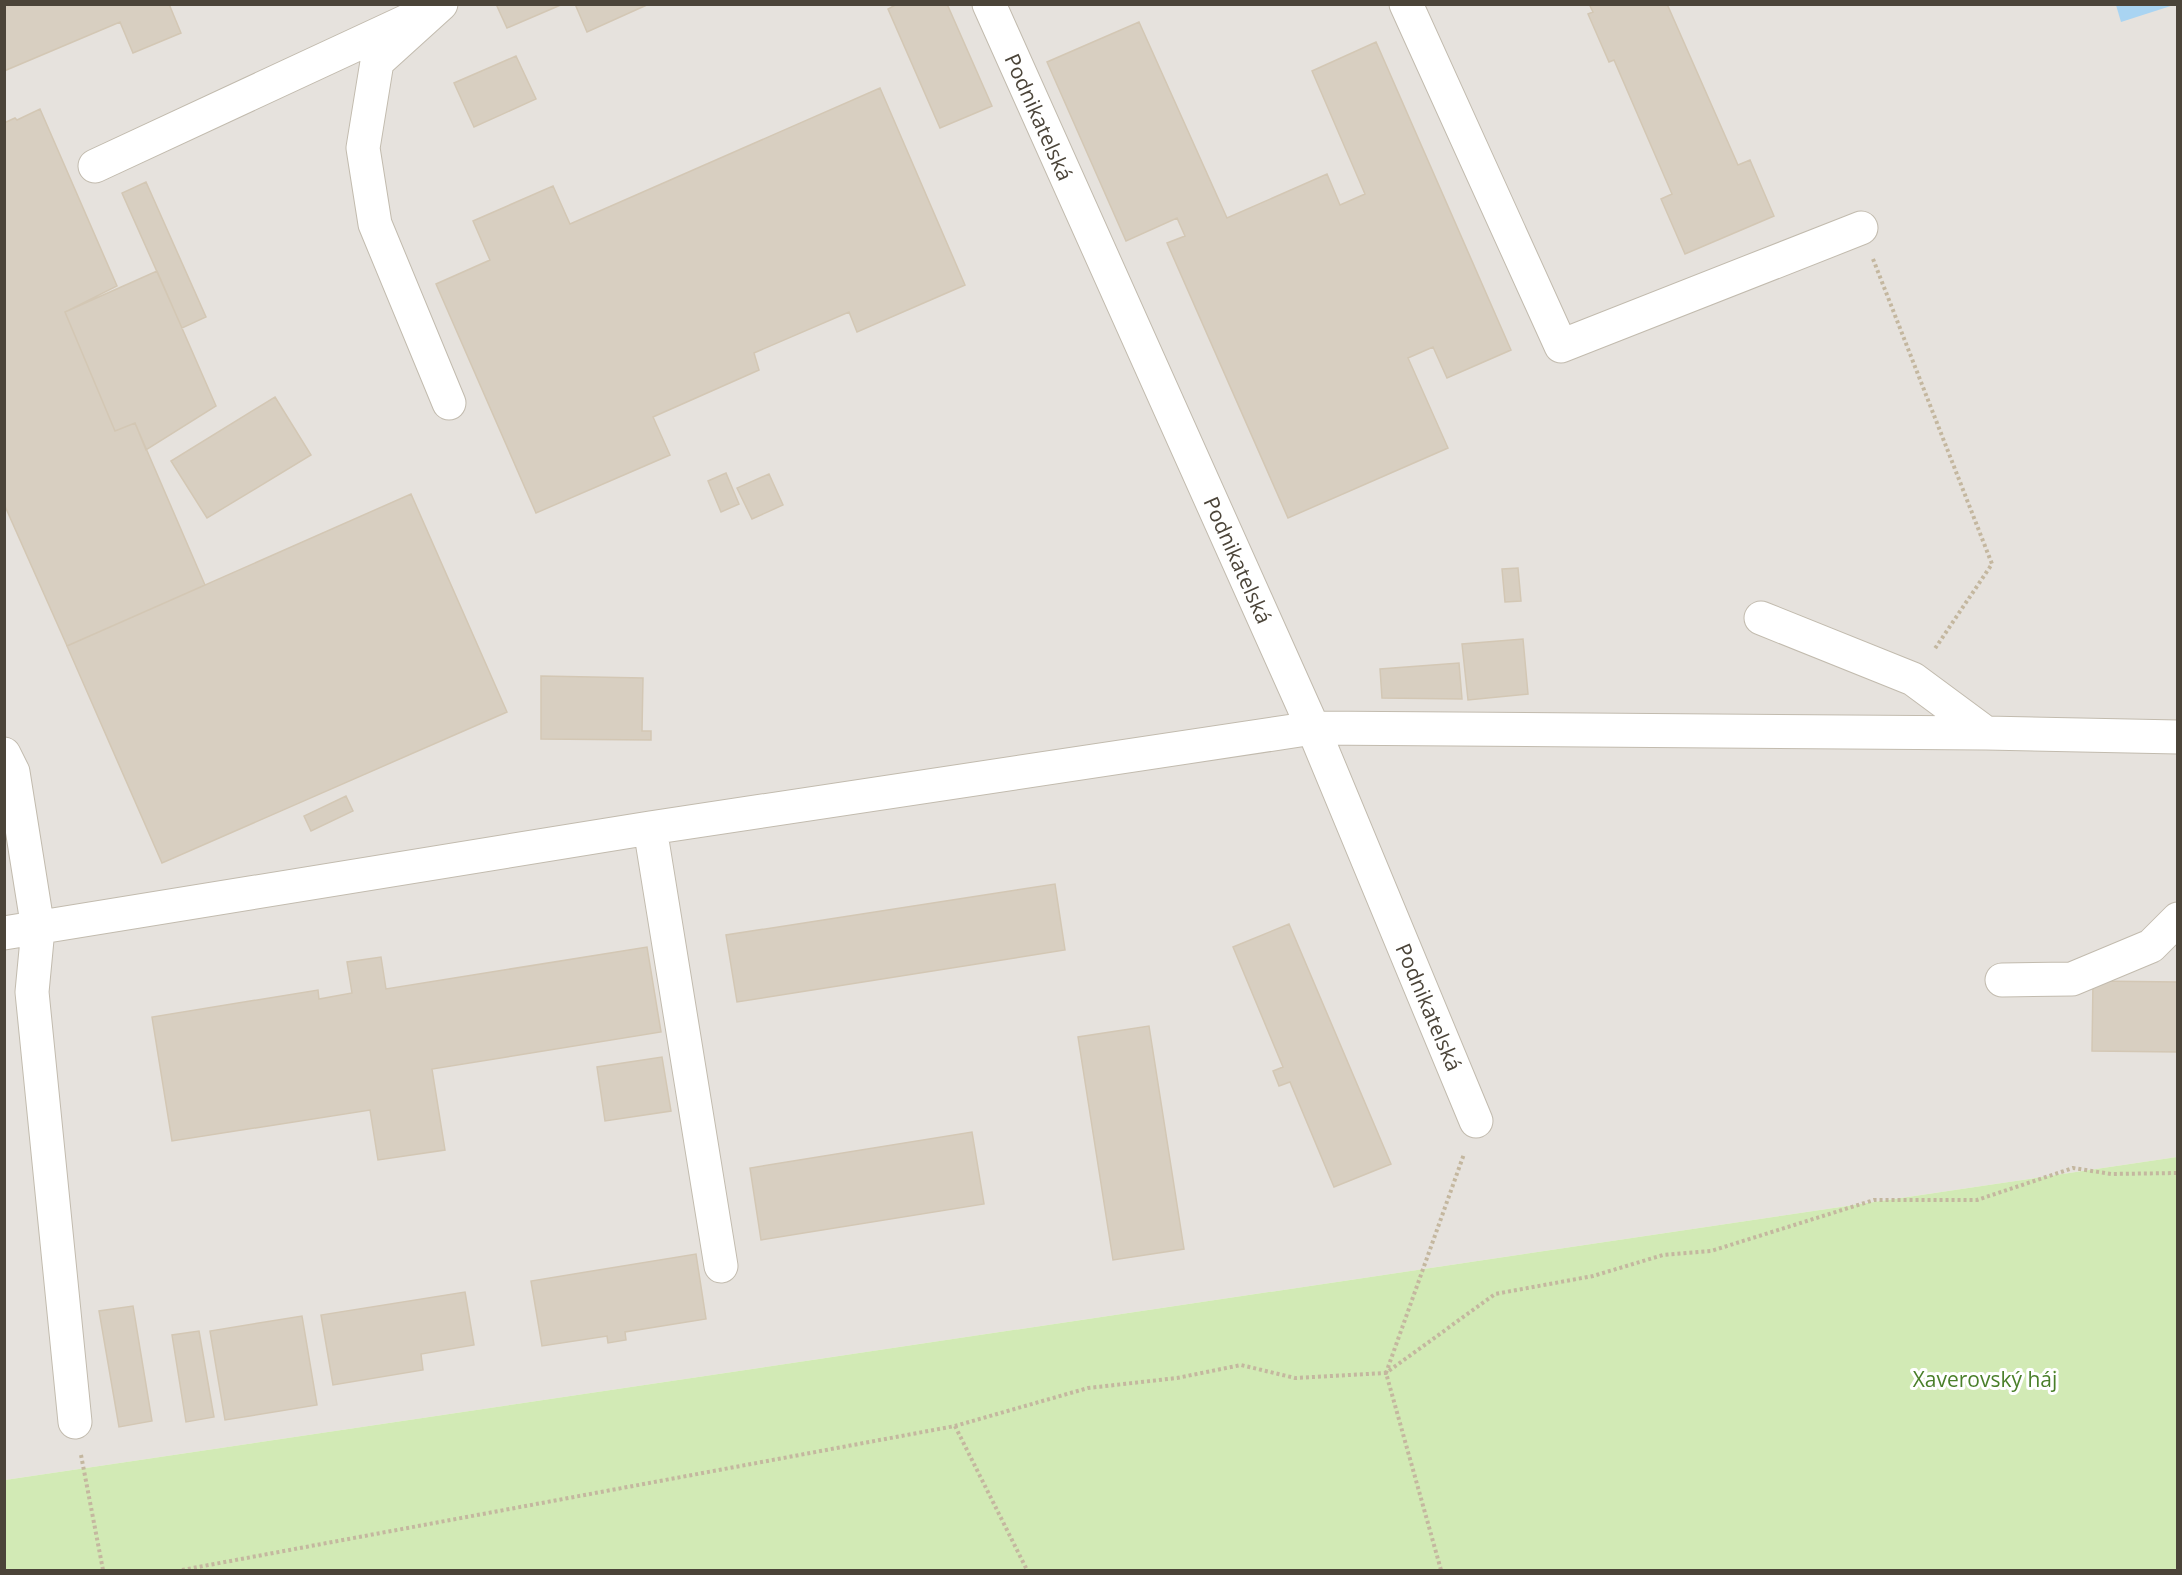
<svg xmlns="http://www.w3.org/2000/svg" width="2182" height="1575" viewBox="0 0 2182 1575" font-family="'Open Sans',sans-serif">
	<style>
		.industrial { fill: #e6e2dd }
		.green { fill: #d2eab5 }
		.water { fill: #a9d4f2 }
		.building { fill: #d8cfc1; stroke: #d3c7b4; stroke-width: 1.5 }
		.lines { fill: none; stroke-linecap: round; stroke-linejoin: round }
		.minor-casing { stroke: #c2bbae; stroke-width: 35 }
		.path { stroke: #c4b79f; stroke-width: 4; stroke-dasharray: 3 3; stroke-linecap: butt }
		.minor { stroke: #fff; stroke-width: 33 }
		.labels { text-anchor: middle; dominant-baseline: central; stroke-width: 6; stroke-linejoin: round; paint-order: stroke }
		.street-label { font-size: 21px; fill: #4b4439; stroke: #fff }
		.park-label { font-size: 21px; fill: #4a7f2a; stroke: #fff }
	</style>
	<rect width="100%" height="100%" fill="#f6f3ec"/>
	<path class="industrial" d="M5 5H2177V1157L5 1480Z"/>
	<path class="green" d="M2177 1157V1570H5V1480Z"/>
	<path class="water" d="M2177 4 2121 22 2116 5V4Z"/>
	<path class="building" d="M4 4H169L181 33 133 53 120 22 4 71Z
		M496 4H563L507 28Z
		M575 4H649L587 32Z
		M897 4H947L992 106 940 128 888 9Z
		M1589 4H1667L1738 165 1750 160 1774 216 1685 254 1661 199 1672 194 1614 60 1609 62 1588 14 1593 12Z
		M1139 22 1227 218 1327 174 1340 205 1365 194 1312 71 1376 42 1511 350 1447 378 1433 347 1408 358 1448 448 1288 518 1167 243 1185 236 1177 218 1126 241 1047 62Z
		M516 56 536 99 474 127 454 83Z
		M880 88 965 285 857 332 849 312 754 353 759 370 653 417 670 455 536 513 436 284 490 260 473 221 553 186 570 224Z
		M40 109 117 286 65 312 115 431 135 423 205 585 67 646 68 648 4 504V123L15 118 17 120Z
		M146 182 206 317 182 328 122 193Z
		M157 271 216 406 146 450 135 423 115 431 65 312Z
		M275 397 311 455 207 518 171 461Z
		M726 473 739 504 721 512 708 481Z
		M769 474 783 505 752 519 737 488Z
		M411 494 507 712 162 863 67 646Z
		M1518 568 1521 601 1505 602 1502 569Z
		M1523 639 1528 694 1468 700 1462 644Z
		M1459 663 1462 699 1382 698 1380 669Z
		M541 676 643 678 642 731H651V740L541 739Z
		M346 796 353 811 311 831 304 816Z
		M1055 884 1065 950 737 1002 726 935Z
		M1289 924 1391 1164 1334 1187 1290 1082 1279 1086 1273 1071 1283 1067 1233 947Z
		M647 947 661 1032 432 1069 445 1150 378 1160 370 1110 172 1141 152 1017 318 990 319 999 352 993 347 962 381 957 386 989Z
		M2093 981 2178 982V1052L2092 1051Z
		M1149 1026 1184 1249 1113 1260 1078 1037Z
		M662 1057 671 1111 605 1121 597 1067Z
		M972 1132 984 1204 761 1240 750 1168Z
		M696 1254 706 1319 625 1332 626 1340 608 1343 607 1336 542 1346 531 1281Z
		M465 1292 474 1345 421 1354 423 1370 333 1385 321 1315Z
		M133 1306 152 1421 119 1427 99 1311Z
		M302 1316 317 1405 225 1420 210 1331Z
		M199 1331 214 1417 186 1422 172 1335Z"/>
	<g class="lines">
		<g class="minor-casing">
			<path id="minor" d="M441 4 377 62 363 148 375 224 449 403
				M989 4 1313 728 1476 1121
				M1406 4 1561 346 1861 228
				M95 166 409 20
				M1761 618 1913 679 1986 733
				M4 754 13 772 38 929 32 992 75 1422
				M650 828 721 1266
				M4 933 650 828 1313 728 1986 733 2178 737
				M2002 980 2072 979 2151 946 2178 919"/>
		</g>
		<path class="path" d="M1873 259 1992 564 1934 650
			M955 1426 1027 1570
			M81 1455 103 1570
			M182 1570 955 1426 1088 1388 1177 1378 1241 1365 1295 1378 1386 1373 1495 1294 1593 1276 1663 1255 1711 1251 1874 1200H1977L2073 1168 2111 1174 2178 1173
			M1441 1570 1386 1373 1464 1154"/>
		<use href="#minor" class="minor"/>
	</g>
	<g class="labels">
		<g class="street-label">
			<text transform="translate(1039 117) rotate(66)">Podnikatelská</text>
			<text transform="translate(1238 560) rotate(66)">Podnikatelská</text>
			<text transform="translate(1429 1007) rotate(67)">Podnikatelská</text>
		</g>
		<g class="park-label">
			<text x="1985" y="1379">Xaverovský háj</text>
		</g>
	</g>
	<rect width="2182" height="1575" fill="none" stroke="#4b4439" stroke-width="12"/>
</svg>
